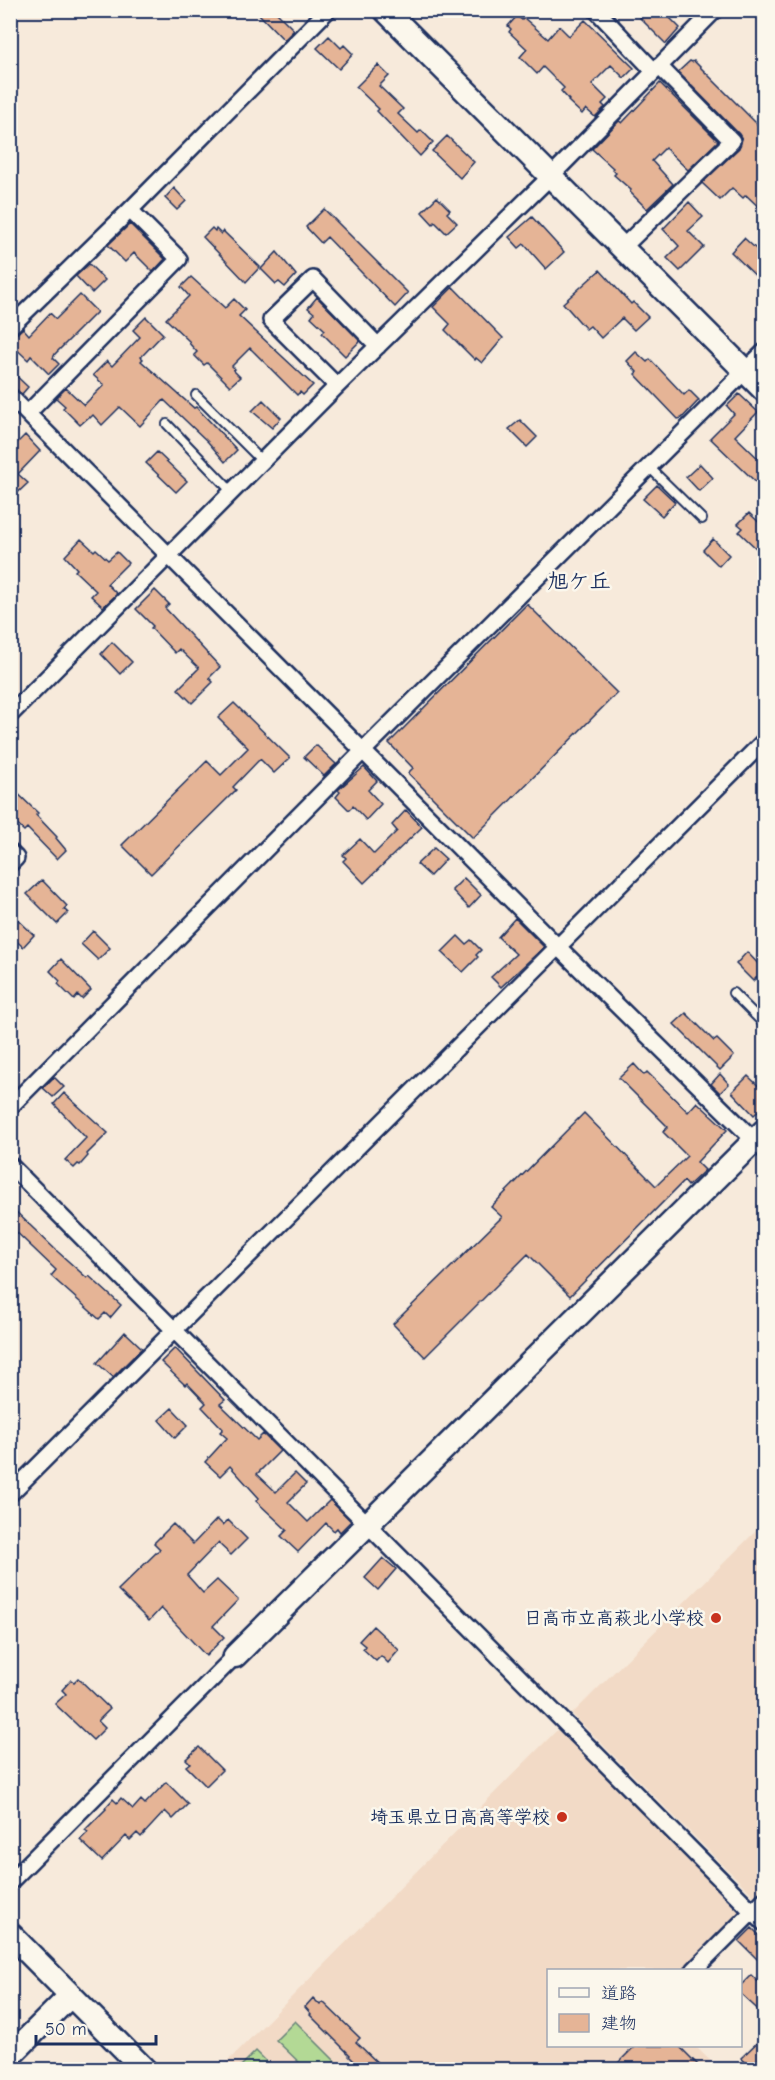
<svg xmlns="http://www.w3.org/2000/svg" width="775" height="2080" viewBox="0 0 775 2080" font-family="'Comic Neue','Klee One',sans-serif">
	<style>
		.built { fill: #f2dac6 }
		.green { fill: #b3d995; stroke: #67847a; stroke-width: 1.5 }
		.building { fill: #e5b496; stroke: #1b2f5e; stroke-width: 1.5 }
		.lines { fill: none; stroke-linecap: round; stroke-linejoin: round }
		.lane-casing { stroke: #1b2f5e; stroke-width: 12 }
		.street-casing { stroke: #1b2f5e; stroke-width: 20 }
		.secondary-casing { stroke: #1b2f5e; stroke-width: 27 }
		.lane { stroke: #fbf7ec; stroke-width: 8 }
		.street { stroke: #fbf7ec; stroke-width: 15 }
		.secondary { stroke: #fbf7ec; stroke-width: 22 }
		.poi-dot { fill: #c8321e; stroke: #fbf7ec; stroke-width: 2 }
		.labels { text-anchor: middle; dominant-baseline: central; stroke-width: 5; stroke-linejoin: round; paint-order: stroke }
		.poi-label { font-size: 18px; font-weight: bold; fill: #1b2f5e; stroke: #fbf7ec; text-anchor: end }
		.quarter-label { font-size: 21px; font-weight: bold; fill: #1b2f5e; stroke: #fbf7ec }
	</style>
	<rect width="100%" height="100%" fill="#f7eadb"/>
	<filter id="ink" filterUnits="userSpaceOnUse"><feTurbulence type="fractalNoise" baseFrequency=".0167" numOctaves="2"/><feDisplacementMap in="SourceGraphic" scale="12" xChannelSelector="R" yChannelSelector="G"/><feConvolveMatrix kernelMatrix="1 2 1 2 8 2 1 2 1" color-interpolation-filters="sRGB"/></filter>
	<g filter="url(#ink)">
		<path class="built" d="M764 1523V1889L756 1898 572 1714Z
			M563 1724 746 1910 685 1970H548V2046H695L719 2069 219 2070Z"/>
		<path class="green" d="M295 2021 335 2061 326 2069H306L276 2040Z
			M256 2051 274 2069H238Z"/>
		<path class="building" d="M255 10H274L294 30 284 40Z
			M635 10H662L680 28 666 44 640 18 641 17Z
			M517 16 522 20 524 18 548 39 559 26 569 36 585 20 634 68 624 78 611 65 592 84 607 99 602 104 605 107 595 117 586 109 582 114 568 101 569 100 561 91 564 88 543 67 537 74 520 57 527 49 509 32 511 29 508 26Z
			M329 36 341 48 344 45 353 54 339 69 317 48Z
			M690 61 692 62 694 61 765 132V213L746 195 743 198 732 188 720 200 702 183 739 148 742 139 739 134 678 72Z
			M378 65 389 76 379 86 403 109 398 114 418 133 421 130 433 142 420 156 377 111 379 109 356 87Z
			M660 83 718 141 688 170 665 148 652 161 673 184 647 209 630 192 631 190 614 175 616 173 612 169 613 168 592 149 619 121 622 123Z
			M447 136 474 162 460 178 432 151Z
			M174 188 186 201 177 210 165 198Z
			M437 197 450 210 447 213 457 223 446 233 435 222 433 224 422 212Z
			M689 202 703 217 688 231 704 247 680 271 667 258 679 246 663 229Z
			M324 209 408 293 395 307 327 237 321 243 306 227Z
			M532 217 564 252 546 269 524 244 519 248 509 237Z
			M130 224 165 259 153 272 134 253 125 262 108 245Z
			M212 228 215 231 216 229 221 234 223 231 260 267 246 282 203 237Z
			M744 238 765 257V285L731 252Z
			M277 252 296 275 285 287 279 282 276 284 261 269Z
			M89 264 105 280 92 293 76 276Z
			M600 270 631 304 633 302 648 317 634 330 622 318 601 338 590 326 586 329 563 303Z
			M191 277 225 308 234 299 245 310 239 316 313 385 303 395 300 392 297 395 250 348 232 366 235 369 233 370 240 377 230 386 207 363 204 365 194 355 197 352 189 343 190 342 166 319 189 296 181 287Z
			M453 287 503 338 482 363 476 358 475 360 445 330 450 324 433 307Z
			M80 295 97 312 55 354 53 358 59 364 49 374 31 356 28 360 10 343V340L23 328 29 335 50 313 56 319Z
			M317 297 360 341 345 356 322 333 325 330 311 317 314 313 308 308Z
			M146 317 163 334 143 355 141 357 143 359 141 361 194 408 196 407 237 450 225 462 208 442 164 400 140 426 120 407 102 425 93 415 90 418 89 417 80 425 63 408 65 406 56 398 66 388 84 405 104 385 93 375 107 361 112 366 140 337 133 330Z
			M636 352 647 362 650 359 684 395 689 390 699 400 682 418 678 419 635 374 637 372 627 361Z
			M10 370 28 387 22 394 10 387Z
			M739 394 758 412 735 436 765 465V491L710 438 734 414 727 406Z
			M263 400 281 418 272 428 252 411Z
			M520 420 537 437 527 447 509 429Z
			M25 435 40 451 18 474 28 483 10 500V450Z
			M157 452 187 481 176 492 146 463Z
			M700 464 713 478 699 491 686 477Z
			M657 485 675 502 662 516 643 499Z
			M749 513 765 528V543L758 550 739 532 743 528 738 524Z
			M81 539 94 551 96 549 108 560 117 552 128 563 107 584 117 594 103 607 91 596 96 591 75 571 77 569 65 556Z
			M713 539 729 555 719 566 703 550Z
			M155 590 169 604 165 608 220 667 209 678 213 682 192 703 178 689 199 668 179 649 175 653 151 628 153 626 136 609Z
			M527 604 617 693 473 838 408 773 413 768 389 743Z
			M112 642 132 662 120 674 101 654Z
			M234 703 290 758 274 773 260 759 233 787 236 790 151 874 122 845 207 761 221 775 248 748 218 718Z
			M316 745 336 764 324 776 304 757Z
			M364 767 377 781 368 790 381 804 366 820 353 806 349 810 336 797 340 792 338 790Z
			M10 786 38 813 36 815 57 837 56 838 66 850 57 859 27 828 24 831 10 818Z
			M406 810 422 827 364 883 343 861 346 858 343 855 360 839 374 854 397 831 392 825Z
			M434 848 446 859 430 876 417 864Z
			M464 878 481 895 469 908 452 890Z
			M42 880 67 906 64 909 68 913 57 924 27 894Z
			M10 912 34 935 23 947 10 935Z
			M515 918 544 947 501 987 491 977 516 954 498 937Z
			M93 931 110 948 98 960 81 944Z
			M458 936 466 944 471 940 481 950 476 955 478 957 463 972 442 952Z
			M747 952 764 970 753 981 736 964Z
			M61 959 91 990 82 999 78 995 74 1000 58 984 60 981 50 971Z
			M686 1013 714 1041 717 1039 734 1056 720 1070 674 1024Z
			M634 1064 644 1075 647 1072 688 1112 697 1102 727 1130 697 1162 705 1170 688 1186 684 1181 570 1296 528 1254 425 1357 393 1324 502 1217 491 1207 584 1113 656 1186 687 1156 663 1132 668 1127 619 1078Z
			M720 1074 729 1084 720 1093 711 1084Z
			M748 1076 765 1092V1105L754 1115 732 1092Z
			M54 1077 64 1087 53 1097 43 1088Z
			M64 1093 108 1133 87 1154 88 1156 80 1165 78 1164 74 1168 65 1160 86 1138 54 1104Z
			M10 1206 58 1252 87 1278 89 1276 121 1305 110 1318 105 1313 99 1319 51 1276 56 1270 10 1226Z
			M125 1332 142 1348 113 1377 97 1363Z
			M175 1348 225 1400 220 1404 257 1440 263 1434 280 1451 257 1474 276 1492 295 1473 306 1484 288 1502 308 1522 330 1500 351 1521 340 1532 337 1528 334 1531 326 1523 298 1552 281 1536 287 1530 256 1501 259 1498 230 1466 220 1476 205 1462 227 1438 220 1432 223 1429 202 1407 206 1403 187 1383 185 1385 161 1362Z
			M172 1408 188 1425 175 1438 159 1420Z
			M217 1519 223 1525 228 1520 247 1539 231 1555 218 1543 187 1575 203 1593 217 1580 238 1600 213 1626 224 1637 206 1656 161 1608 149 1621 118 1590 160 1549 154 1543 173 1524 193 1544Z
			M383 1558 396 1569 378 1590 365 1578Z
			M373 1626 399 1650 388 1663 381 1656 376 1661 363 1649 365 1646 359 1641Z
			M78 1678 110 1709 98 1721 105 1728 93 1740 55 1704 66 1694 62 1690 71 1680 74 1682Z
			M199 1747 222 1770 206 1786 186 1766 190 1763 186 1759Z
			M166 1782 188 1804 173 1819 165 1811 141 1837 137 1833 130 1840 126 1836 102 1861 80 1840 88 1832 85 1830 106 1809 105 1808 113 1799 117 1803 121 1798 133 1809 141 1800 145 1804Z
			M752 1928 765 1941V1951L757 1959 739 1941Z
			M751 1975 765 1988V2016L741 1994V1985Z
			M313 1998 320 2005 323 2002 360 2038 356 2042 385 2070H363L349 2056 350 2055 310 2015 311 2014 305 2007Z
			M765 2035V2066L758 2060 751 2067 741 2058Z
			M635 2046H679L703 2070H611Z"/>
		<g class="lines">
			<g class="lane-casing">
				<path id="lane" d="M196 395 262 461
					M167 424 232 492
					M649 467 702 519
					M733 993 764 1024"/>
			</g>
			<g class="street-casing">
				<path id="street" d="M596 10 654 71
					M621 249 732 141 659 66
					M10 327 130 210 328 10
					M337 386 271 320 313 279 378 346
					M10 396 559 948 764 1150
					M28 413 179 259 130 210
					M10 715 337 386 551 176 715 10
					M10 852 16 858 10 864
					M10 1107 364 750 764 352
					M10 1165 764 1923
					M10 1494 764 741
					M10 1882 235 1656
					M694 1970 764 1900"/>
			</g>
			<g class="secondary-casing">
				<path id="secondary" d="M385 10 764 390
					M235 1656 764 1131
					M10 1934 145 2070
					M10 2056 71 1995"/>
			</g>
			<use href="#lane" class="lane"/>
			<use href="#street" class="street"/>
			<use href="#secondary" class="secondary"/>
		</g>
	</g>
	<g class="poi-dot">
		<circle cx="716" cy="1618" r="6"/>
		<circle cx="562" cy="1817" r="6"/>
	</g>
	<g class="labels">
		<g class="poi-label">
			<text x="704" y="1618">日高市立高萩北小学校</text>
			<text x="550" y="1817">埼玉県立日高高等学校</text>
		</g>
		<g class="quarter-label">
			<text x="579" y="581">旭ケ丘</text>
		</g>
	</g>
	<rect width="775" height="2080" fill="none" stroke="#fbf7ec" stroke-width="36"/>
	<rect x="18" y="18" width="739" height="2044" fill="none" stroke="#1b2f5e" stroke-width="2" filter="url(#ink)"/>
	<rect x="547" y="1969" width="195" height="78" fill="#fbf7ec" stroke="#a1a7b3" stroke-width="1.5"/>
	<rect x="559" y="1988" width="30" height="9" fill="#fbf7ec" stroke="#a1a7b3" stroke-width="1.5"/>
	<text x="601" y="1999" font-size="18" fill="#1b2f5e">道路</text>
	<rect x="559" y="2014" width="30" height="18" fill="#e5b496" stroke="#a1a7b3" stroke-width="1.5"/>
	<text x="601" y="2029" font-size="18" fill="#1b2f5e">建物</text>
	<path d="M36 2035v9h120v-9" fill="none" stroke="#1b2f5e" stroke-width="3"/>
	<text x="45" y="2035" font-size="18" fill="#1b2f5e" stroke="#fbf7ec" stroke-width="4.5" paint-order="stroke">50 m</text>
</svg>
